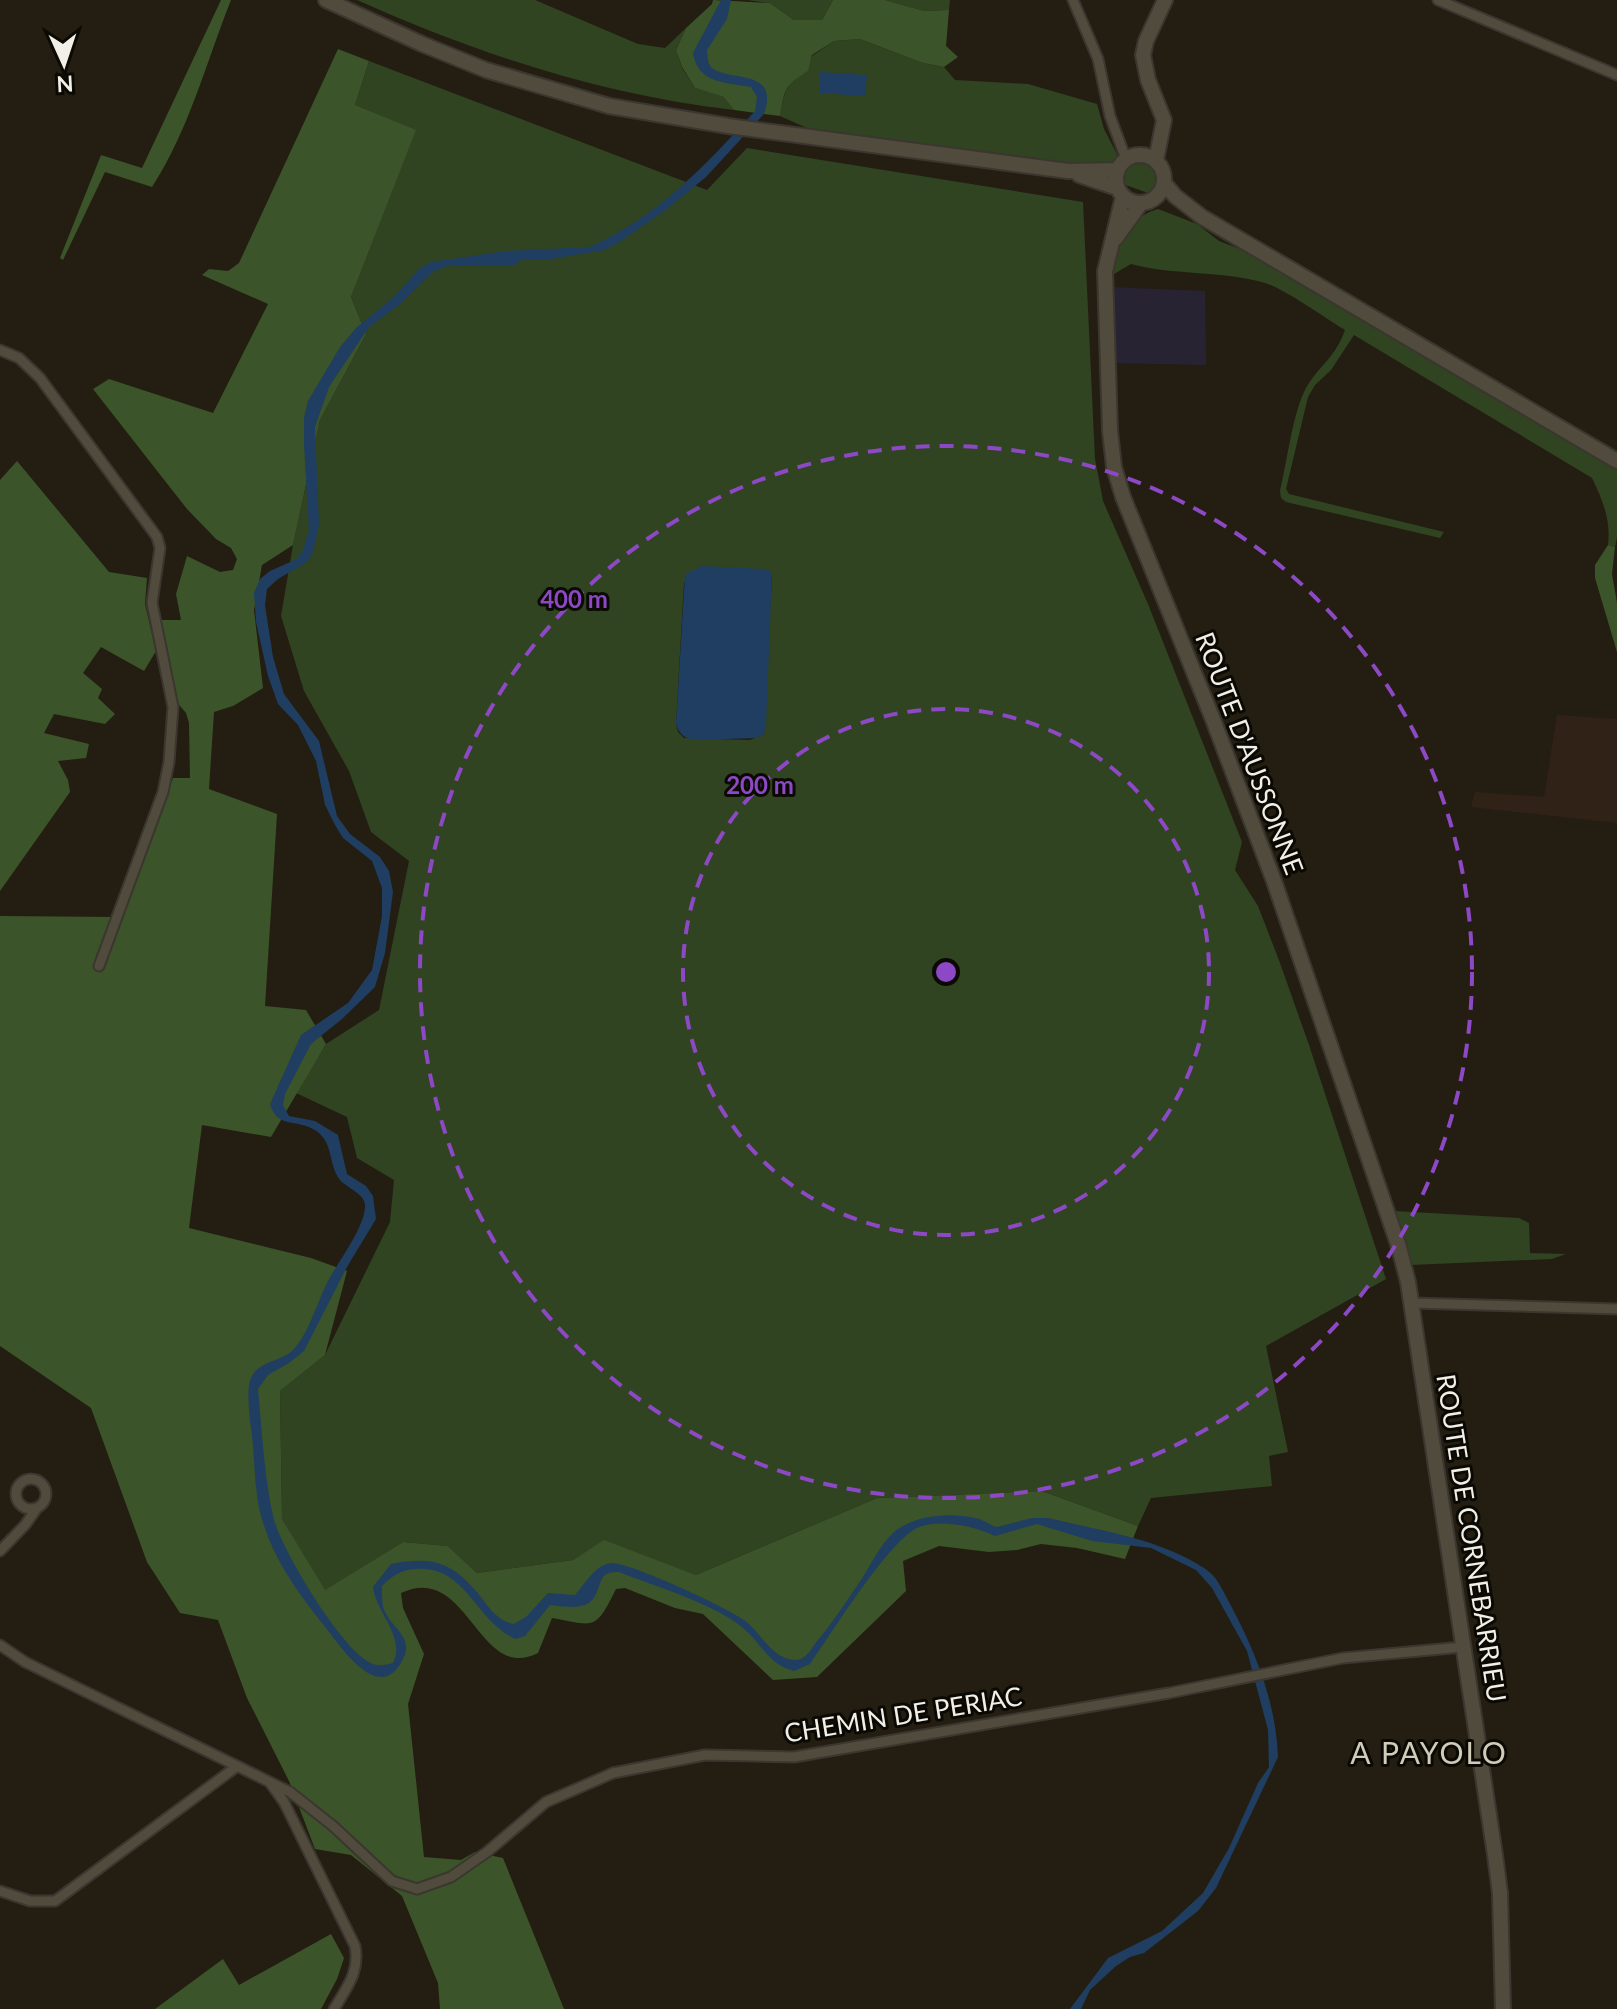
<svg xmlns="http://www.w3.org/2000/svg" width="1617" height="2009" viewBox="0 0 1617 2009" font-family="Lato,sans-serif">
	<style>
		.commercial { fill: #282333 }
		.industrial { fill: #312218 }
		.green { fill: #304421; fill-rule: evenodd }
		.forest { fill: #3c5429 }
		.water { fill: #1f3e61 }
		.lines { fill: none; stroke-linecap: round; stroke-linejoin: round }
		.minor-casing { stroke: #3b362f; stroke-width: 13 }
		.secondary-casing { stroke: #3b362f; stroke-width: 18 }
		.minor { stroke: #504b3c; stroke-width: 9 }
		.secondary { stroke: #504b3c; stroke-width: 14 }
		.ring { fill: none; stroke: #8d49c5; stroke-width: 4; stroke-dasharray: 14 10 }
		.labels { text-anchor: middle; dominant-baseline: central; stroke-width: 6; stroke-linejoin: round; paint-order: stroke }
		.street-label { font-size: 26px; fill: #f2efe7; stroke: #0b0904 }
		.quarter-label { font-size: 30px; letter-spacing: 2px; fill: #d1cbba; stroke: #0b0904 }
		.centre { fill: #8d49c5; stroke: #0b0904; stroke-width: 4 }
		.ring-label { font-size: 24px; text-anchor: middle; font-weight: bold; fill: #8d49c5; stroke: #0b0904; stroke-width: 6; stroke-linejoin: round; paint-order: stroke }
	</style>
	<rect width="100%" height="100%" fill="#231e11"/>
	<path class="commercial" d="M1109 287 1205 291 1206 365 1112 363Z"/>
	<path class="industrial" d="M1557 715 1617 719V823L1471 807 1475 792 1544 797Z"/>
	<path class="green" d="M357 0H535L638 44 665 48 686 28 676 50 682 68 695 88 725 97 734 110C602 95 478 54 357 0Z
		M747 0H833L822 20H794L770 3Z
		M860 0H950L949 10 924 11 885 0Z
		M860 39 923 63 944 67 955 80 1028 84 1097 104 1104 129 1117 154 1116 161 1108 165 1077 166 1032 157 997 156 807 128 780 116C785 90 785 85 807 71L812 56 834 41Z
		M369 61 707 190 747 148 1083 202 1095 459 1103 501 1148 604 1242 842 1235 870 1258 906 1280 963 1309 1045 1386 1279 1266 1346 1288 1452 1269 1456 1272 1486 1151 1498 1138 1526 1042 1491 877 1498 696 1575 604 1541 573 1560 477 1573 448 1546 403 1542 324 1591 282 1519 280 1391 325 1355 390 1222 394 1180 357 1158 347 1117 296 1093 326 1044 379 1010 409 861 371 832 349 771 304 691 281 616 293 545 320 420 366 334 351 297 415 131 355 105ZM772 573 764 734 750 740 684 738 678 732 676 723 684 582Z
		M1138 162C1155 165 1162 180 1151 194L1120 183C1120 171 1126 164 1138 162Z
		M1158 209 1197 224 1219 241 1253 254 1617 470V537L1615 547 1608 545C1611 520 1603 501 1592 478L1354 335 1331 370 1315 385 1308 397 1286 489 1289 494 1444 532 1440 538 1286 502 1281 498 1280 491C1287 462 1292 418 1304 392 1316 367 1334 361 1345 330 1325 318 1285 289 1265 283 1221 270 1175 276 1131 264L1109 277C1117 246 1125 219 1158 209Z
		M1394 1211 1519 1218 1529 1223 1530 1253 1566 1254 1552 1259 1411 1265Z"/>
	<path class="forest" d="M221 0H231C206 63 189 130 152 187L105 172 63 260 60 258 101 155 142 168Z
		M713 0 770 3 794 20H822L833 0H885L924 11 949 10 946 46 958 57 944 67 923 63 860 39 834 41 812 55 808 71C784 86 785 89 780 116L734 110 724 97 695 88 682 67 676 50 686 28 712 4Z
		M338 49 369 61 355 105 416 130 351 297 366 334 320 420 293 545 262 565 254 610 263 688 233 706 214 712 209 789 277 814 265 1006 306 1010 326 1044 271 1137 202 1125 189 1228 311 1258 347 1271 325 1355 280 1391 282 1519 325 1590 403 1542 448 1546 477 1573 573 1560 604 1540 696 1575 877 1498 1042 1491 1138 1526 1125 1559 1077 1548 1041 1544 1017 1550 989 1552 939 1546 903 1561 906 1591 817 1677 773 1680 703 1614 675 1608 625 1588 616 1589C595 1631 596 1626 552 1618L538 1653C478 1684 468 1561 401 1593L403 1608 424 1654 408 1704 424 1857 461 1860 475 1852 503 1858 564 2009H440L438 1983 402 1896 351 1855 315 1849 289 1781 247 1698 218 1620 180 1613 147 1562 91 1408 0 1346V916L118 917 173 778H190L189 723 186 713 175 700 161 620H181L176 594 187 556 220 572 233 570 237 559 231 548 216 539 187 509 93 389 109 379 213 413 268 304 202 275 209 269 228 271 239 263Z
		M17 461 109 572 147 578 145 604 156 651 144 671 101 647 83 673 102 689 98 698 115 714 105 724 54 714 44 733 89 744 86 758 58 761 68 780 70 792 0 891V480Z
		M1608 545 1615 547 1612 574 1617 603V652L1595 578V565Z
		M331 1934 344 1958 337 1979 321 2009H155L223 1959 239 1985Z"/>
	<path class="water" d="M721 0H731L727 19 707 50C708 56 707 64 712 68 730 82 780 68 764 114L706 177 667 209 618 243 604 250 551 259 521 260 513 266 450 265 434 271 400 304 369 327 329 387 315 427 319 524 313 552 307 562 278 579 267 589 265 605 273 657 284 694 319 741 337 816 350 834 380 857 389 871 393 892 385 953 375 987 342 1019 311 1044 285 1094 283 1105 289 1116 315 1121 338 1135 347 1174 366 1186 373 1196 376 1219 347 1267 304 1351 289 1363 268 1375 258 1389C262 1431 264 1475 273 1516 280 1548 341 1648 369 1662 377 1667 385 1665 393 1663 406 1637 376 1613 373 1587L391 1564C437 1555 455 1564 484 1601 491 1611 501 1622 514 1624L527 1616 548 1593 575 1595C584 1585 596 1564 611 1563 629 1562 726 1607 744 1620 761 1632 771 1659 795 1660 806 1660 811 1649 817 1641 834 1621 848 1599 863 1577 872 1562 881 1544 894 1532 914 1515 950 1512 975 1518 983 1519 989 1525 997 1527L1032 1518H1048C1101 1531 1158 1538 1204 1568 1217 1576 1222 1589 1229 1602 1255 1650 1276 1702 1278 1757L1216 1888 1198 1911 1144 1953 1130 1957 1116 1966 1090 1990 1081 2009H1070L1108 1958 1162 1931 1203 1893 1229 1848 1258 1783 1269 1767 1268 1730 1247 1651 1212 1588 1196 1570 1151 1548 1092 1541 1037 1524 995 1536C974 1526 939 1518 917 1528 887 1543 832 1633 810 1664L794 1671C768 1664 762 1644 743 1628 715 1604 654 1586 619 1572 594 1571 604 1590 590 1602 581 1610 560 1606 550 1605L525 1636 516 1639C475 1622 467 1565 415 1569 400 1570 392 1576 382 1586 382 1593 382 1604 384 1610 391 1627 413 1637 404 1657 381 1707 343 1650 326 1628 299 1594 274 1561 262 1519 254 1493 255 1462 252 1435 250 1421 245 1387 252 1376 260 1361 281 1361 292 1351 308 1336 318 1300 328 1281 338 1262 366 1226 365 1205 364 1193 348 1189 340 1180 327 1163 335 1141 313 1129 294 1119 277 1128 270 1104L301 1035 348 1003 372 970 382 916V888L372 861 343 838 335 825 325 805 316 761 298 725 278 704 268 676 256 622 254 593 260 579 270 571 297 559 303 550 309 530 304 445V417L308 401 340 347 356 328 395 296 419 269 431 262 506 251 589 247C655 219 707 164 755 111L757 97 751 87C725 82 698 84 693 53Z
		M820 72 867 75 865 96 819 93Z
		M702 566 766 569 772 573 766 725 764 734 758 738 693 740C683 737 679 734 676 723L685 574Z"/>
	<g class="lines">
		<g class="minor-casing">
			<path id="minor" d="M1073 0 1098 59 1110 116 1126 159
				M1438 0 1617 75
				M0 350 19 358 40 378 157 537 160 548 152 603 173 707 169 762 163 792 99 966
				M1412 1303 1617 1309
				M16 1494a15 15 0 1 1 30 0a15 15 0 1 1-30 0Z
				M0 1551 25 1525 37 1508
				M0 1645 25 1662 290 1792 333 1826 392 1881 417 1889 451 1877 487 1852 546 1802 613 1773 705 1755 794 1757 1169 1693 1343 1658 1463 1647
				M271 1784 284 1802 355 1946C360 1972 347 1987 334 2009
				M0 1891 30 1901H55L236 1767"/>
		</g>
		<g class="secondary-casing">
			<path id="secondary" d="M326 0 422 44 486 70 609 106 728 126 1068 171 1117 170
				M1116 179a24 24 0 1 1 48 0a24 24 0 1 1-48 0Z
				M1156 160 1164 120 1148 80 1143 55 1146 41 1165 0
				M1079 175 1117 188
				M1164 183 1175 196 1202 217 1617 461
				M1123 197 1105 271 1110 431 1114 467 1123 497 1214 722 1274 881 1399 1247 1408 1282 1495 1855 1500 1893 1503 2009
				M1116 238 1141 203"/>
		</g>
		<use href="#minor" class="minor"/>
		<use href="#secondary" class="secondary"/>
	</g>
	<g class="ring">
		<circle cx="946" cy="972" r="263"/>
		<circle cx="946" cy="972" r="526"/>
	</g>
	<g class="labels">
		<g class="street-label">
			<text transform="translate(1250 753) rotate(69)">ROUTE D'AUSSONNE</text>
			<text transform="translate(1472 1538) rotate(81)">ROUTE DE CORNEBARRIEU</text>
			<text transform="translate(903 1714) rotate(-9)">CHEMIN DE PERIAC</text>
		</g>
		<g class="quarter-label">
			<text x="1429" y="1752">A PAYOLO</text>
		</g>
	</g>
	<circle cx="946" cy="972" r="12" class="centre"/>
	<g class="ring-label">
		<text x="574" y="608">400 m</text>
		<text x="760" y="794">200 m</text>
	</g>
	<g transform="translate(64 64) rotate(177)" stroke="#0b0904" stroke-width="6" paint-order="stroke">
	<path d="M0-6L14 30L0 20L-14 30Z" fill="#f2efe7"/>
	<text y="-12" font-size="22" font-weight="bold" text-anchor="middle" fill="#f2efe7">N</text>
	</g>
</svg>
